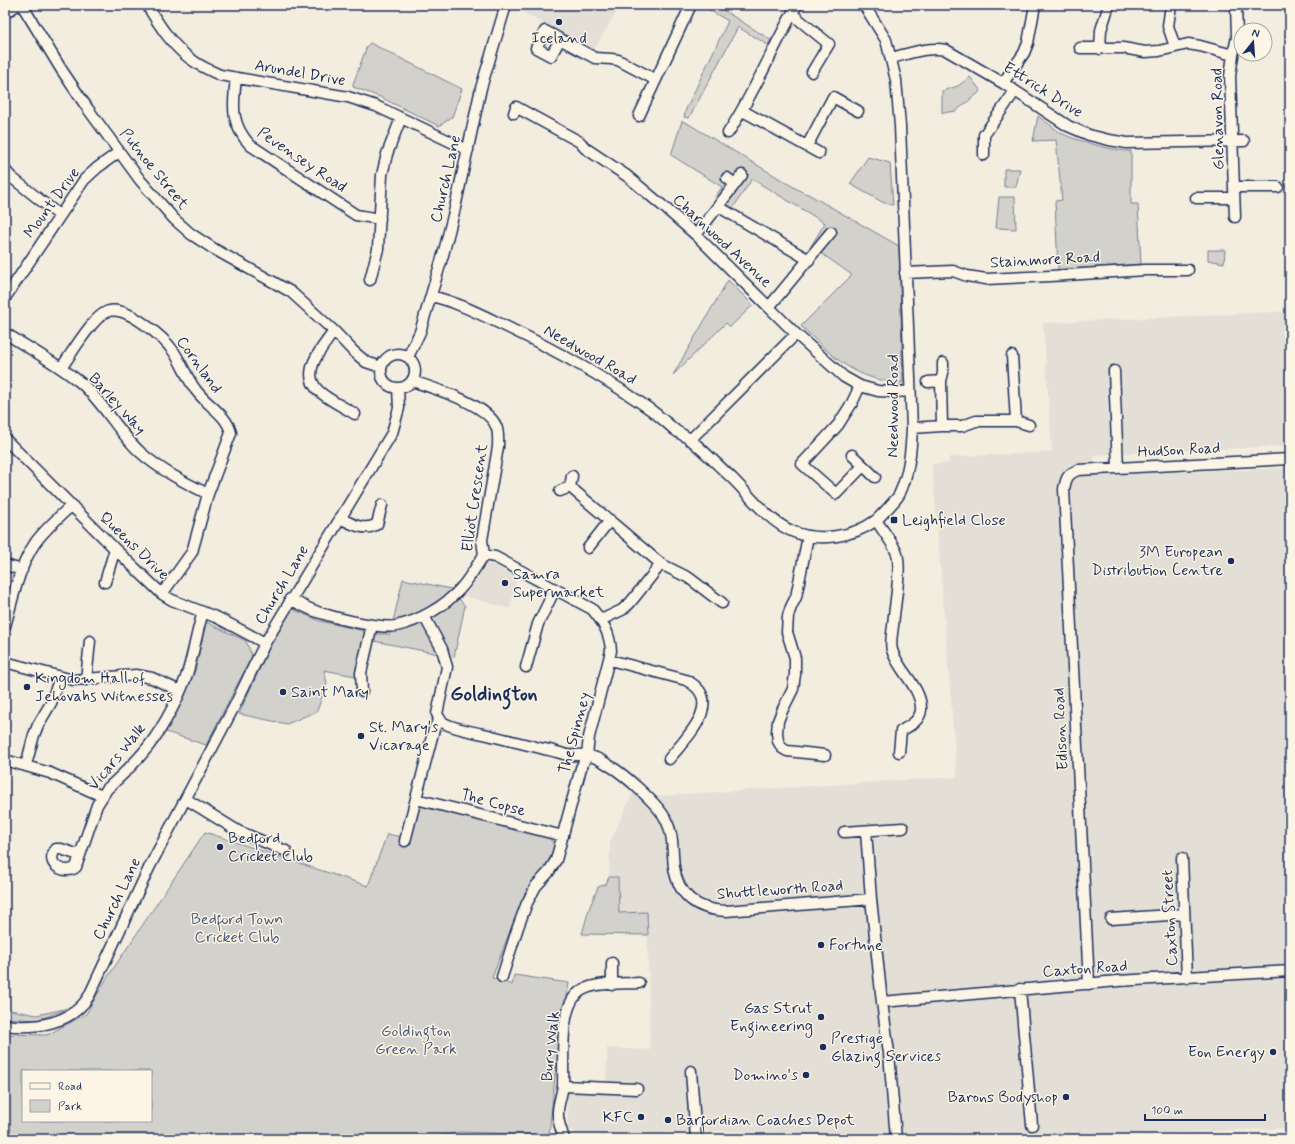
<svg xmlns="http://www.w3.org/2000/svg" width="1295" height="1144" viewBox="0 0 1295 1144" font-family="Mynerve,sans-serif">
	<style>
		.built { fill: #e3dfd6 }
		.green { fill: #d3d1cc; stroke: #778095; fill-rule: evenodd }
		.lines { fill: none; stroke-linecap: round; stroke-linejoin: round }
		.minor-casing { stroke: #1b2f5e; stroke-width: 13 }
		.major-casing { stroke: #1b2f5e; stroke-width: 16 }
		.minor { stroke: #fcf5e5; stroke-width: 10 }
		.major { stroke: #fcf5e5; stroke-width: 13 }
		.poi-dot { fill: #1b2f5e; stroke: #fcf5e5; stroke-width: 1.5 }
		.labels { text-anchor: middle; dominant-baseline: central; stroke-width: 3; stroke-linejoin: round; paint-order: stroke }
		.poi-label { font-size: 16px; fill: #1b2f5e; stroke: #fcf5e5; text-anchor: start }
		.street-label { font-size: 16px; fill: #1b2f5e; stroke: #fcf5e5 }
		.park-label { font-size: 16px; fill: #49587a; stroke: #fcf5e5 }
		.district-label { font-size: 20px; font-weight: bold; fill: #1b2f5e; stroke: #fcf5e5 }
	</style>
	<rect width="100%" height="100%" fill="#f3ede0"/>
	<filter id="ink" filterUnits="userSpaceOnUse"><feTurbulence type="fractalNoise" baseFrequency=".025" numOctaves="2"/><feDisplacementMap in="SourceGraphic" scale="8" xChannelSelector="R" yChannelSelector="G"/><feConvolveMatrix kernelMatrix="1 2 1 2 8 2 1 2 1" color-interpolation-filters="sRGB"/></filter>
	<g filter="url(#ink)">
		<path class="built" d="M510 5H621L593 51Z
			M1290 311V446L1094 455 1095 475 1290 468V1128L1072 1136 1053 1135 981 1137 961 1133 937 1136 862 1138 737 1131 577 1134 568 1129 567 1084H606L607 1048 650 1050 647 913H619L618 877H609L610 842 633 793 654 796 957 777 932 464 949 463V457L1052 452 1043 323Z
			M488 562 517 578 510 609 465 596Z"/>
		<path class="green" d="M701 5H715L771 40 768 45 738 27 689 118 684 117 686 109 728 21Z
			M370 43 462 89 452 117 439 126 380 97 353 87V84L367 46Z
			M970 77 981 91 956 111 942 113V91L958 86Z
			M1038 116C1046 121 1053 128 1061 133 1074 140 1117 152 1131 151V204H1138L1141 264 1058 270 1055 201 1062 200 1056 140 1033 141Z
			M682 121 687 123 802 192 808 194 899 246 903 383C854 380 834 358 801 326L852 275 811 246 825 223 752 179 733 208 715 197 722 187 671 155Z
			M868 157 890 163 893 205 884 203 850 184Z
			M1004 169H1020L1016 187H1004Z
			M999 197H1015L1016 229 996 228Z
			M1208 250H1225L1224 263 1208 260Z
			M728 280 753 305 730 327 726 323 673 375Z
			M403 579 451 589 465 606 454 657 364 639 355 676 324 670 327 683 317 711 287 724 239 714 274 637 290 608 320 621 377 634H390Z
			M206 622 246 641 252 656 206 745 166 732 195 671Z
			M413 794 429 808 550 838 555 848 540 878 532 882 513 923 492 978 512 985 514 975 569 983 555 1077 549 1135 460 1132 426 1139H5V1034L47 1035 86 1014 105 981 205 832 368 886 387 834 401 837ZM23 1071H151V1121H23Z
			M609 877H618L619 913 647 912 648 935 582 934 589 909 598 887 606 884Z
			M73 1007 37 1020 5 1018V1009L37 1015Z"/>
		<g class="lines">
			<g class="minor-casing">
				<path id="minor" d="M22 5 61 69 88 109 140 180 174 219 191 234 214 249 291 292 334 331 353 351 366 362 381 367
					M147 5C159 25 174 49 195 62 202 67 211 71 220 75L348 97 376 106 468 150
					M1171 5 1168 26 1175 47
					M5 13 17 5
					M792 14 829 44 812 72
					M560 39 551 56 536 48 545 31 595 58 611 59 618 60 656 80
					M1080 48H1123L1145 52 1159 51 1188 44 1200 46 1233 55
					M1100 49 1101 30 1109 5
					M891 58C908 54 929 46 946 50L1003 83 1068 126 1089 135 1109 140 1127 143 1244 141
					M236 78C233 105 230 123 250 145L356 215 380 219
					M1003 83 1024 53 1028 43 1035 5
					M743 111 819 153
					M514 113 516 107 580 142 585 148 627 176 664 207 696 235 796 334 844 377 860 386 878 391 896 392 909 391
					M639 116 690 7
					M728 133C755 92 773 47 797 5
					M807 146 833 97 858 111
					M984 155V135L1015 91
					M5 170 11 177 59 215
					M727 178 735 184
					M1234 187H1278
					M1196 198H1234
					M719 207 809 260
					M1235 217 1230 76 1233 55 1237 37 1236 5
					M696 235 742 175
					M905 273 953 271 967 276 986 279 1051 276 1145 270H1188
					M370 280 378 249 382 175 387 154 401 118
					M431 296C457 302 482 315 507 327 557 351 605 377 651 410 659 416 667 423 675 430 680 434 686 436 691 440 705 452 719 466 733 479 751 497 769 522 794 532 819 542 853 537 875 521 880 517 884 512 889 507 892 503 896 500 899 495 909 474 911 451 912 428L900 126 896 80 886 40 864 5
					M5 298 84 180 97 168 119 152
					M769 307 831 232
					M334 331C324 346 301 369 316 388 324 398 344 407 355 414
					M5 333C30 349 58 364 81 383 104 403 118 432 140 452 160 470 184 482 208 494
					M381 371a17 17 0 1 1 34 0a17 17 0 1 1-34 0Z
					M408 357 420 332 443 255 455 208 481 88 506 5
					M61 368C71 355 94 314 109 311 128 306 164 338 174 352 182 364 187 378 195 389 206 405 227 414 231 433L208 494 192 552 162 594
					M1114 371 1118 468
					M941 381 943 373V363
					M860 386 852 403 838 425 802 464 836 494 863 466
					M1016 421 1029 425
					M942 426H962L976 421H1016L1012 356
					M912 428 942 426 941 381 928 382
					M5 439 115 549 162 594 172 600 218 618 265 643
					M690 440 796 334
					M852 455 875 477
					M570 487 661 564 689 578 722 603
					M570 487 572 476
					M560 491 570 487
					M340 518C352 524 365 532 377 524L382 505
					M876 520C882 530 894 544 897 554 902 570 894 608 893 626 892 634 890 643 892 650 898 671 922 687 921 710 920 721 909 726 901 731L899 752
					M808 536 796 597 791 607 788 616 787 632 795 658V674L793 689 782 711 778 721 777 732 778 741 782 748 787 751 825 755
					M588 548 610 520
					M484 555 495 557 592 609C603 622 610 633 611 651L589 737 587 755 581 768 556 860 548 873 536 886 527 903 518 927 502 977
					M5 565 22 570
					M105 582 115 549
					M290 599C301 605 312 611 324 614 340 619 381 629 396 626 420 621 445 606 461 588 470 578 476 566 484 555L482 540 498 447C498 441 499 432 496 426 487 404 433 388 412 381
					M424 616 442 649 447 667 437 714C439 718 441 721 444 723 452 728 478 733 488 735 507 740 525 744 544 749 552 750 559 753 567 755 573 756 579 754 585 755 594 756 603 761 610 766 624 774 660 806 666 820 674 835 672 851 674 867 678 896 697 910 726 911L871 899
					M601 620 622 610 630 603 661 564
					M5 626C13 598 19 567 35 543 45 529 59 517 72 505
					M610 660 686 680C726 701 687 737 669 759
					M5 662 73 680 136 675 152 678 180 691
					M526 667 538 624 555 589
					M86 680 90 641
					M362 691 361 673 372 625
					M5 760 50 773 102 796
					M26 765 34 735 38 725 51 703 60 677
					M186 799 238 831 286 851
					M416 799 563 836
					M866 831 871 899 882 1002 889 1053 896 1139
					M844 832 903 828
					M405 841 434 729 439 719
					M79 855 61 849H56C43 864 66 876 76 867L97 805 107 789C119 778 131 767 142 754 159 735 176 704 185 680 193 658 196 634 203 612
					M1182 858 1187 978
					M1111 919 1184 914
					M1089 984 1064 489C1066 479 1067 474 1078 470L1290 459
					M612 985V963
					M1020 989 1032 1125
					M882 1002 1118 981 1290 971
					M5 1025C35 1029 72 1024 89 996L150 866 236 703 265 643 392 433 399 408 398 388
					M691 1071 696 1139
					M563 1086 637 1089
					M564 1139C562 1131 558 1123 558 1115 557 1106 562 1095 563 1085 564 1062 559 1011 577 994 589 981 622 984 639 983"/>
			</g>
			<g class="major-casing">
				<path id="major" d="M696 1139H697"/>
			</g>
			<use href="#minor" class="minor"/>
			<use href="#major" class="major"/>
		</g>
	</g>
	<g class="poi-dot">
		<circle cx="559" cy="22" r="4"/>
		<rect x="890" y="516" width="8" height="8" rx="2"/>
		<circle cx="1231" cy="561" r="4"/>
		<circle cx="505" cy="583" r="4"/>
		<circle cx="27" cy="687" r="4"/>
		<circle cx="283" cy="692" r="4"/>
		<circle cx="361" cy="736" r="4"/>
		<circle cx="220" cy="847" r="4"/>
		<circle cx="821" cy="945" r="4"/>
		<circle cx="821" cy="1017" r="4"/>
		<circle cx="823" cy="1047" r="4"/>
		<circle cx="1273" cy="1052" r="4"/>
		<circle cx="806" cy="1075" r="4"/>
		<circle cx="1066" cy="1097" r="4"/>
		<circle cx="641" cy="1117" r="4"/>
		<circle cx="668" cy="1120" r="4"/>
	</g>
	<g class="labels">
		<g class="poi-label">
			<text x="559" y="38" text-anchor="middle">Iceland</text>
			<text x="902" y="520">Leighfield Close</text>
			<text x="1223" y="552" text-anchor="end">3M European<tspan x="1223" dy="18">Distribution Centre</tspan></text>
			<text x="513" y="574">Samra<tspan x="513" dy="18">Supermarket</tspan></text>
			<text x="35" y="678">Kingdom Hall of<tspan x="35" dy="18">Jehovahs Witnesses</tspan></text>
			<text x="291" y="692">Saint Mary</text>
			<text x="369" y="727">St. Mary's<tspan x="369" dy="18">Vicarage</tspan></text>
			<text x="228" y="838">Bedford<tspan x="228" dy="18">Cricket Club</tspan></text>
			<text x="829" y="945">Fortune</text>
			<text x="813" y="1008" text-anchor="end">Gas Strut<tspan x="813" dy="18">Engineering</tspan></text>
			<text x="831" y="1038">Prestige<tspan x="831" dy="18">Glazing Services</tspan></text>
			<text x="1265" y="1052" text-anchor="end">Eon Energy</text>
			<text x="798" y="1075" text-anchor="end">Domino's</text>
			<text x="1058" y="1097" text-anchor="end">Barons Bodyshop</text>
			<text x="633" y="1117" text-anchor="end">KFC</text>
			<text x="676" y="1120">Barfordian Coaches Depot</text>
		</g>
		<g class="street-label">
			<text transform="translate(300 73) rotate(10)">Arundel Drive</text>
			<text transform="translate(1043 90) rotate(32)">Ettrick Drive</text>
			<text transform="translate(1218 119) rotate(-91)">Glenavon Road</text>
			<text transform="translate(302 160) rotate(34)">Pevensey Road</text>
			<text transform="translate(154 169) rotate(51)">Putnoe Street</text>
			<text transform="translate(446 179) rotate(-77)">Church Lane</text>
			<text transform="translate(52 203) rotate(-54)">Mount Drive</text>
			<text transform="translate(722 241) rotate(43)">Charnwood Avenue</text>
			<text transform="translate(1045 260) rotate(-3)">Stainmore Road</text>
			<text transform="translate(590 355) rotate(30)">Needwood Road</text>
			<text transform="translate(199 365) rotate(54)">Cornland</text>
			<text transform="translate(117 404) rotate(48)">Barley Way</text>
			<text transform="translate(893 406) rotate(-90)">Needwood Road</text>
			<text transform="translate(1179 450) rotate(-3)">Hudson Road</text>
			<text transform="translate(475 498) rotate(-82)">Elliot Crescent</text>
			<text transform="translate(134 546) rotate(44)">Queens Drive</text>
			<text transform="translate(282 585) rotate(-59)">Church Lane</text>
			<text transform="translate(1061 729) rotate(-93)">Edison Road</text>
			<text transform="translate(575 733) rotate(-75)">The Spinney</text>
			<text transform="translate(117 757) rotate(-51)">Vicars Walk</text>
			<text transform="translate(493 803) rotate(15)">The Copse</text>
			<text transform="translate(780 890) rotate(-4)">Shuttleworth Road</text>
			<text transform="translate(117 899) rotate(-64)">Church Lane</text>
			<text transform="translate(1170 918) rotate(-93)">Caxton Street</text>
			<text transform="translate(1085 969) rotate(-4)">Caxton Road</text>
			<text transform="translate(551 1046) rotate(-84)">Bury Walk</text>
		</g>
		<g class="park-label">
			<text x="237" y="919">Bedford Town<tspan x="237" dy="18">Cricket Club</tspan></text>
			<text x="416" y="1031">Goldington<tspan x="416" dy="18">Green Park</tspan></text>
		</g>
		<g class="district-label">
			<text x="494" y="694">Goldington</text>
		</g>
	</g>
	<rect width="1295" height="1144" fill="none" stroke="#fcf5e5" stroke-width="20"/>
	<rect x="10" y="10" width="1275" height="1124" fill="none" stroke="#1b2f5e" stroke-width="1.5" filter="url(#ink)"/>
	<rect x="22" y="1070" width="130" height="52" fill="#fcf5e5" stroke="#a2a6af"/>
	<rect x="30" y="1083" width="20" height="6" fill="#fcf5e5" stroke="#a2a6af"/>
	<text x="58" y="1090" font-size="12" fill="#1b2f5e">Road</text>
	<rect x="30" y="1100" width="20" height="12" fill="#d3d1cc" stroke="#a2a6af"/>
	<text x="58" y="1110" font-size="12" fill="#1b2f5e">Park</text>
	<g transform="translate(1253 42) rotate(17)"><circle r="19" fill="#fcf5e5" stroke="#a2a6af"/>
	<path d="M0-3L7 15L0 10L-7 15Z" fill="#1b2f5e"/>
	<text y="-6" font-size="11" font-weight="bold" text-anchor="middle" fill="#1b2f5e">N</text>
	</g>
	<path d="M1145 1114v6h120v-6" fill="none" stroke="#1b2f5e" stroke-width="2"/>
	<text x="1151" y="1114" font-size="12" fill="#1b2f5e" stroke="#fcf5e5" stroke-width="3" paint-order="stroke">100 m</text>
</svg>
